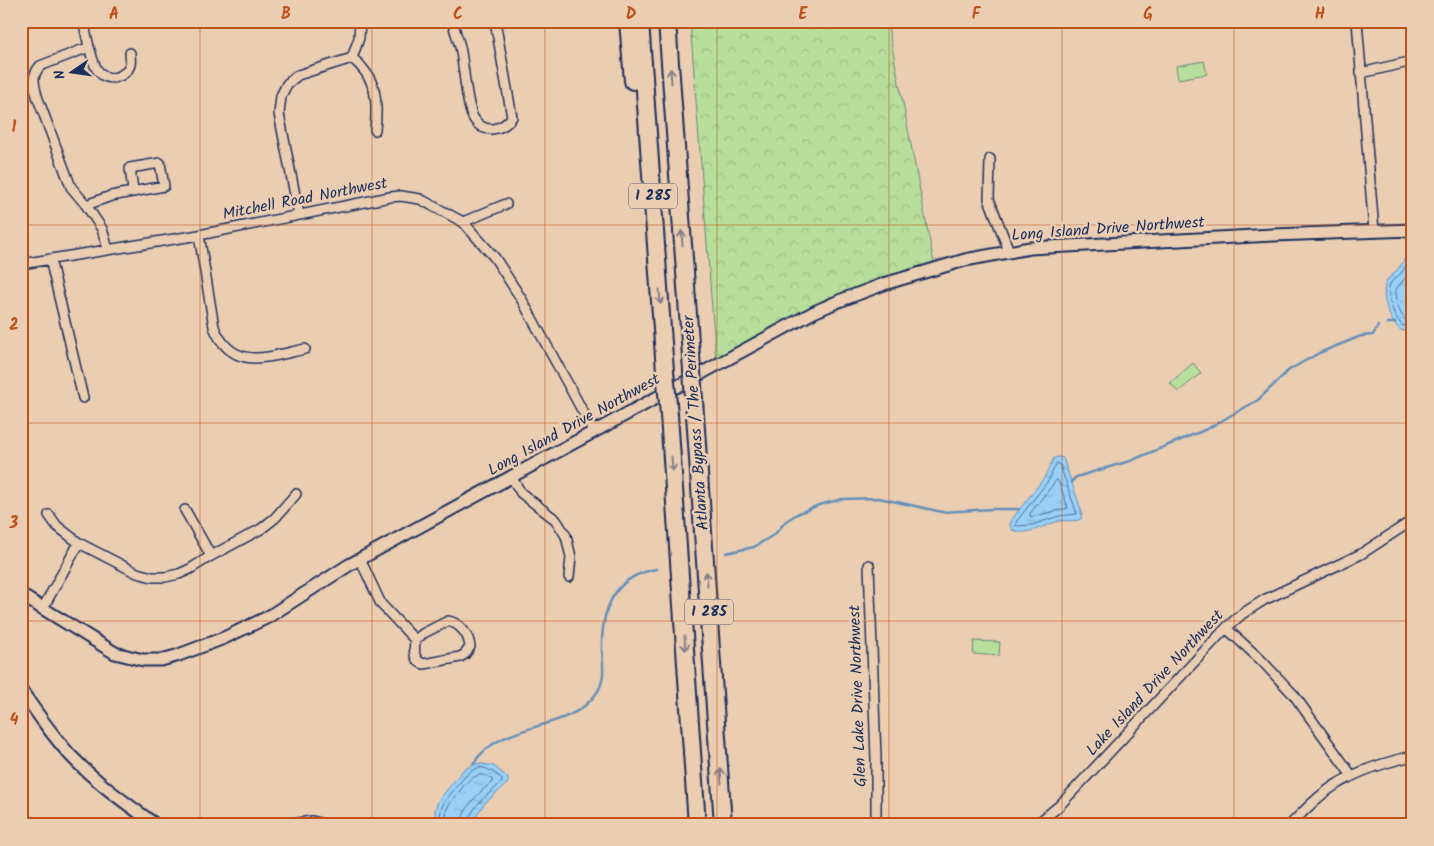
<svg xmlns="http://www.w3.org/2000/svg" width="1434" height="846" viewBox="0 0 1434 846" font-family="Kalam,sans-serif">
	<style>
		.forest { fill: url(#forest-crowns); stroke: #69867c }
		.pitch { fill: #b7de9a; stroke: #69867c }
		.water { fill: url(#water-ripples); stroke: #6690ba }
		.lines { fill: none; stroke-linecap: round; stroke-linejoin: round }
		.shore { stroke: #4d6f9b; stroke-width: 1 }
		.stream { stroke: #6690ba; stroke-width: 2.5 }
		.minor-casing { stroke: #1b2f5e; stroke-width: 12 }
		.tertiary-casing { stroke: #1b2f5e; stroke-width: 15 }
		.motorway-casing { stroke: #1b2f5e; stroke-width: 20 }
		.minor { stroke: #ebceb2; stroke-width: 9 }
		.tertiary { stroke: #ebceb2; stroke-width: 11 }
		.motorway { stroke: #ebceb2; stroke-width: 16 }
		.motorway-bridge-casing { stroke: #1b2f5e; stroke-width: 20; stroke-linecap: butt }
		.motorway-bridge { stroke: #ebceb2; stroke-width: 16 }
		.oneway { stroke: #837e88 }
		.grid { fill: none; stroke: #bf511c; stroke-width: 1; stroke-opacity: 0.55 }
		.labels { text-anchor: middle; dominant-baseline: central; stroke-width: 5; stroke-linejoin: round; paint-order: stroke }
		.shield { fill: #ebceb2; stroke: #595f77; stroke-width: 1 }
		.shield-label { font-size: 15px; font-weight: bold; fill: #1b2f5e }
		.street-label { font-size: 16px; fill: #1b2f5e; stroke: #ebceb2 }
		.neatline { fill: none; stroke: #bf511c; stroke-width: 2 }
		.grid-label { font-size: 16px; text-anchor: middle; font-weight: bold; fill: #bf511c }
	</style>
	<defs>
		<pattern id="forest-crowns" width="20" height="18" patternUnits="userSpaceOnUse" patternTransform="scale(1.25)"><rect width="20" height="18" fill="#b7de9a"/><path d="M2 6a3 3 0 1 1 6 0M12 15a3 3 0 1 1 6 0" fill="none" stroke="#9dbf87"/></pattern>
		<pattern id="water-ripples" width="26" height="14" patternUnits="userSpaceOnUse" patternTransform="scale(1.25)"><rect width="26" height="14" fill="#98d0f7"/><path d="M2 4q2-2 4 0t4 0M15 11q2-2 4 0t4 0" fill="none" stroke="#82b3d6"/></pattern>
	</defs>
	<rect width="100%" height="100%" fill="#ebceb2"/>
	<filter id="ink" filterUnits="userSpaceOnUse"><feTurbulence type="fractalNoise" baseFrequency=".02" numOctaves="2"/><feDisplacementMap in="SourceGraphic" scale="10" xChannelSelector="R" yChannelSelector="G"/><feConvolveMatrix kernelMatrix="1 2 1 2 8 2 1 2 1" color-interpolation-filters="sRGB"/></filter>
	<g filter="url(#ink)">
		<path class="forest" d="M690 21H887L935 268 827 298 716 362Z"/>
		<path class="pitch" d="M1204 61 1207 74 1178 79 1176 66Z
			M1193 363 1201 373 1178 392 1170 383Z
			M974 641 1000 642 999 656 973 654Z"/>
		<path class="water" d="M1413 249V328L1403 331C1390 326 1380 295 1386 282 1388 277 1393 275 1396 271 1403 264 1405 255 1413 249Z
			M1058 457 1063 458 1082 512 1081 519C1075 522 1067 520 1060 521 1046 524 1027 537 1012 530L1010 525 1012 519 1044 478 1054 458Z
			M477 763 494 766 508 778V783L485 803 478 813 472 825H436L435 810 438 801 463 770Z"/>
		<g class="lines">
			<path class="shore" d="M1413 255C1408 261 1406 267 1402 272 1398 277 1393 279 1390 284 1385 295 1395 319 1403 326L1413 324
				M1413 265 1407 276 1396 289C1396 299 1398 312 1405 319L1413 318
				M1057 463 1060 465 1077 514 1059 516 1032 525 1016 526V522L1048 481Z
				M1057 480 1059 482 1068 508 1031 517 1030 514Z
				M440 825C439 804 445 802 457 786 472 767 481 760 502 779V782C489 794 470 806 468 825
				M447 825 446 812 448 806C459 794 473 764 492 779V782C479 793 463 807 461 825"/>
			<path class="stream" d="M1387 323H1395
				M1071 482 1076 477 1130 461 1207 429 1258 400 1289 370 1319 353 1361 336 1373 335 1378 326
				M726 553 754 547 775 534 786 521 797 514 819 505 842 499 879 498 942 512 992 509H1019
				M473 764C502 719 567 734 596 694 606 680 603 666 602 650 601 610 613 576 657 569"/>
			<g class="minor-casing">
				<path id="minor" d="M89 21 86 24 85 29 89 47 40 66C31 77 34 83 37 96L71 187 86 205 102 229 108 249
					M124 21 126 23
					M453 21C454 30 458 38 460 47 464 64 466 107 474 119 484 135 503 130 512 117L495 21
					M1357 21 1374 231
					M89 47C92 55 93 66 99 72 108 83 126 77 130 65 131 61 130 56 130 53
					M352 58C377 78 378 100 375 130
					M352 58 359 38 360 21
					M1361 73 1413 61
					M990 159 989 199 1009 251
					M86 205 111 196 164 186 160 163 130 168 133 191
					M299 215 279 114 281 96 287 84 298 75 352 58
					M463 222 506 204
					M199 235 214 327C232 372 268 357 305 349
					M50 259 83 398
					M21 264 199 235 390 197 401 196 420 199 463 222 495 258 522 300 594 432
					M512 478 521 493 556 520 566 536 571 557 569 577
					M185 510 211 556
					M49 515 57 526 79 543 137 573 152 577H165L179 574 190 569 211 556 261 529 275 518 296 494
					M360 559 381 604 415 640 424 633 448 621C460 623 469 635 470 647L465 654 460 657 424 664C413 661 414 651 415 640
					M869 565 876 758V825
					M43 608 79 543
					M1226 628 1261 660 1294 695 1352 776
					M284 825 312 821 327 825
					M1036 825 1059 806 1226 628 1242 614 1264 600 1361 554 1413 520
					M1290 825C1301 814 1312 802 1324 793 1350 773 1381 763 1413 756"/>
			</g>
			<g class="tertiary-casing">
				<path id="tertiary" d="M21 595 115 653 143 660H161L176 656 224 638 268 617 349 565 814 312 839 301 884 284 965 260 1030 248 1273 235 1413 230
					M21 690C37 713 53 737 72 757 97 783 127 804 156 825"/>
			</g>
			<g class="motorway-casing">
				<path id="motorway" d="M628 21 633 81
					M640 21 665 371
					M667 21 691 356
					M694 400 723 825
					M669 415 697 825"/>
			</g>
			<use href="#minor" class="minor"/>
			<use href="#tertiary" class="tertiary"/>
			<use href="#motorway" class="motorway"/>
			<g class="motorway-bridge-casing">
				<path id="motorway-bridge" d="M691 356 694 400
					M665 371 669 415"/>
			</g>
			<use href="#motorway-bridge" class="motorway-bridge"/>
		</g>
		<defs><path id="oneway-shaft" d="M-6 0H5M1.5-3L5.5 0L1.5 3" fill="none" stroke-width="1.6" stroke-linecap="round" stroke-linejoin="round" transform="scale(1.25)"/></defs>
		<g class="oneway">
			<use href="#oneway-shaft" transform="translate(671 76) rotate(-94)"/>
			<use href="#oneway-shaft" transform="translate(682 238) rotate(-94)"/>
			<use href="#oneway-shaft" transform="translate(660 297) rotate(86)"/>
			<use href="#oneway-shaft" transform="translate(672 464) rotate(86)"/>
			<use href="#oneway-shaft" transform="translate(707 579) rotate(-94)"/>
			<use href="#oneway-shaft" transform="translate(685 643) rotate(86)"/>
			<use href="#oneway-shaft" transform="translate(721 776) rotate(-93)"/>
		</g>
	</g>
	<path class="grid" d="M200 21V825M372 21V825M545 21V825M717 21V825M889 21V825M1062 21V825M1234 21V825M21 225H1413M21 423H1413M21 621H1413"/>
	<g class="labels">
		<g class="shield">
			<rect x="629" y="183.5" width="48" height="25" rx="4"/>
			<rect x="685" y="599.5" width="48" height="25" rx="4"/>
		</g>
		<g class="shield-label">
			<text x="653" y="196">I 285</text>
			<text x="709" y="612">I 285</text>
		</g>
		<g class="street-label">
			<text transform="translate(305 199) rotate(-11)">Mitchell Road Northwest</text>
			<text transform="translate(1108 229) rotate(-4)">Long Island Drive Northwest</text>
			<text transform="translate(696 423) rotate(-94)">Atlanta Bypass / The Perimeter</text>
			<text transform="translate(574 425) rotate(-29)">Long Island Drive Northwest</text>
			<text transform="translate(1155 683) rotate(-47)">Lake Island Drive Northwest</text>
			<text transform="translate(858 696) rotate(-92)">Glen Lake Drive Northwest</text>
		</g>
	</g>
	<rect width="1434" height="846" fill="none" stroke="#ebceb2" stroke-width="55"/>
	<g transform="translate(72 72) rotate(257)" stroke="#ebceb2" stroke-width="4" paint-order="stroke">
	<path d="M0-4L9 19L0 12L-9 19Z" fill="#1b2f5e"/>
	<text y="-8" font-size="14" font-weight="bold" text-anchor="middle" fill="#1b2f5e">N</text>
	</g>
	<rect x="28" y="28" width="1378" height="790" class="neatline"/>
	<g class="grid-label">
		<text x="114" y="19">A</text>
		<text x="286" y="19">B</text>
		<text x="458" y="19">C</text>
		<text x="631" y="19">D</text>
		<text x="803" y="19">E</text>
		<text x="976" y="19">F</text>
		<text x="1148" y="19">G</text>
		<text x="1320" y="19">H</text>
		<text x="14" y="132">1</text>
		<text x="14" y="330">2</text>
		<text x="14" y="528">3</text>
		<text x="14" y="725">4</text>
	</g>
</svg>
